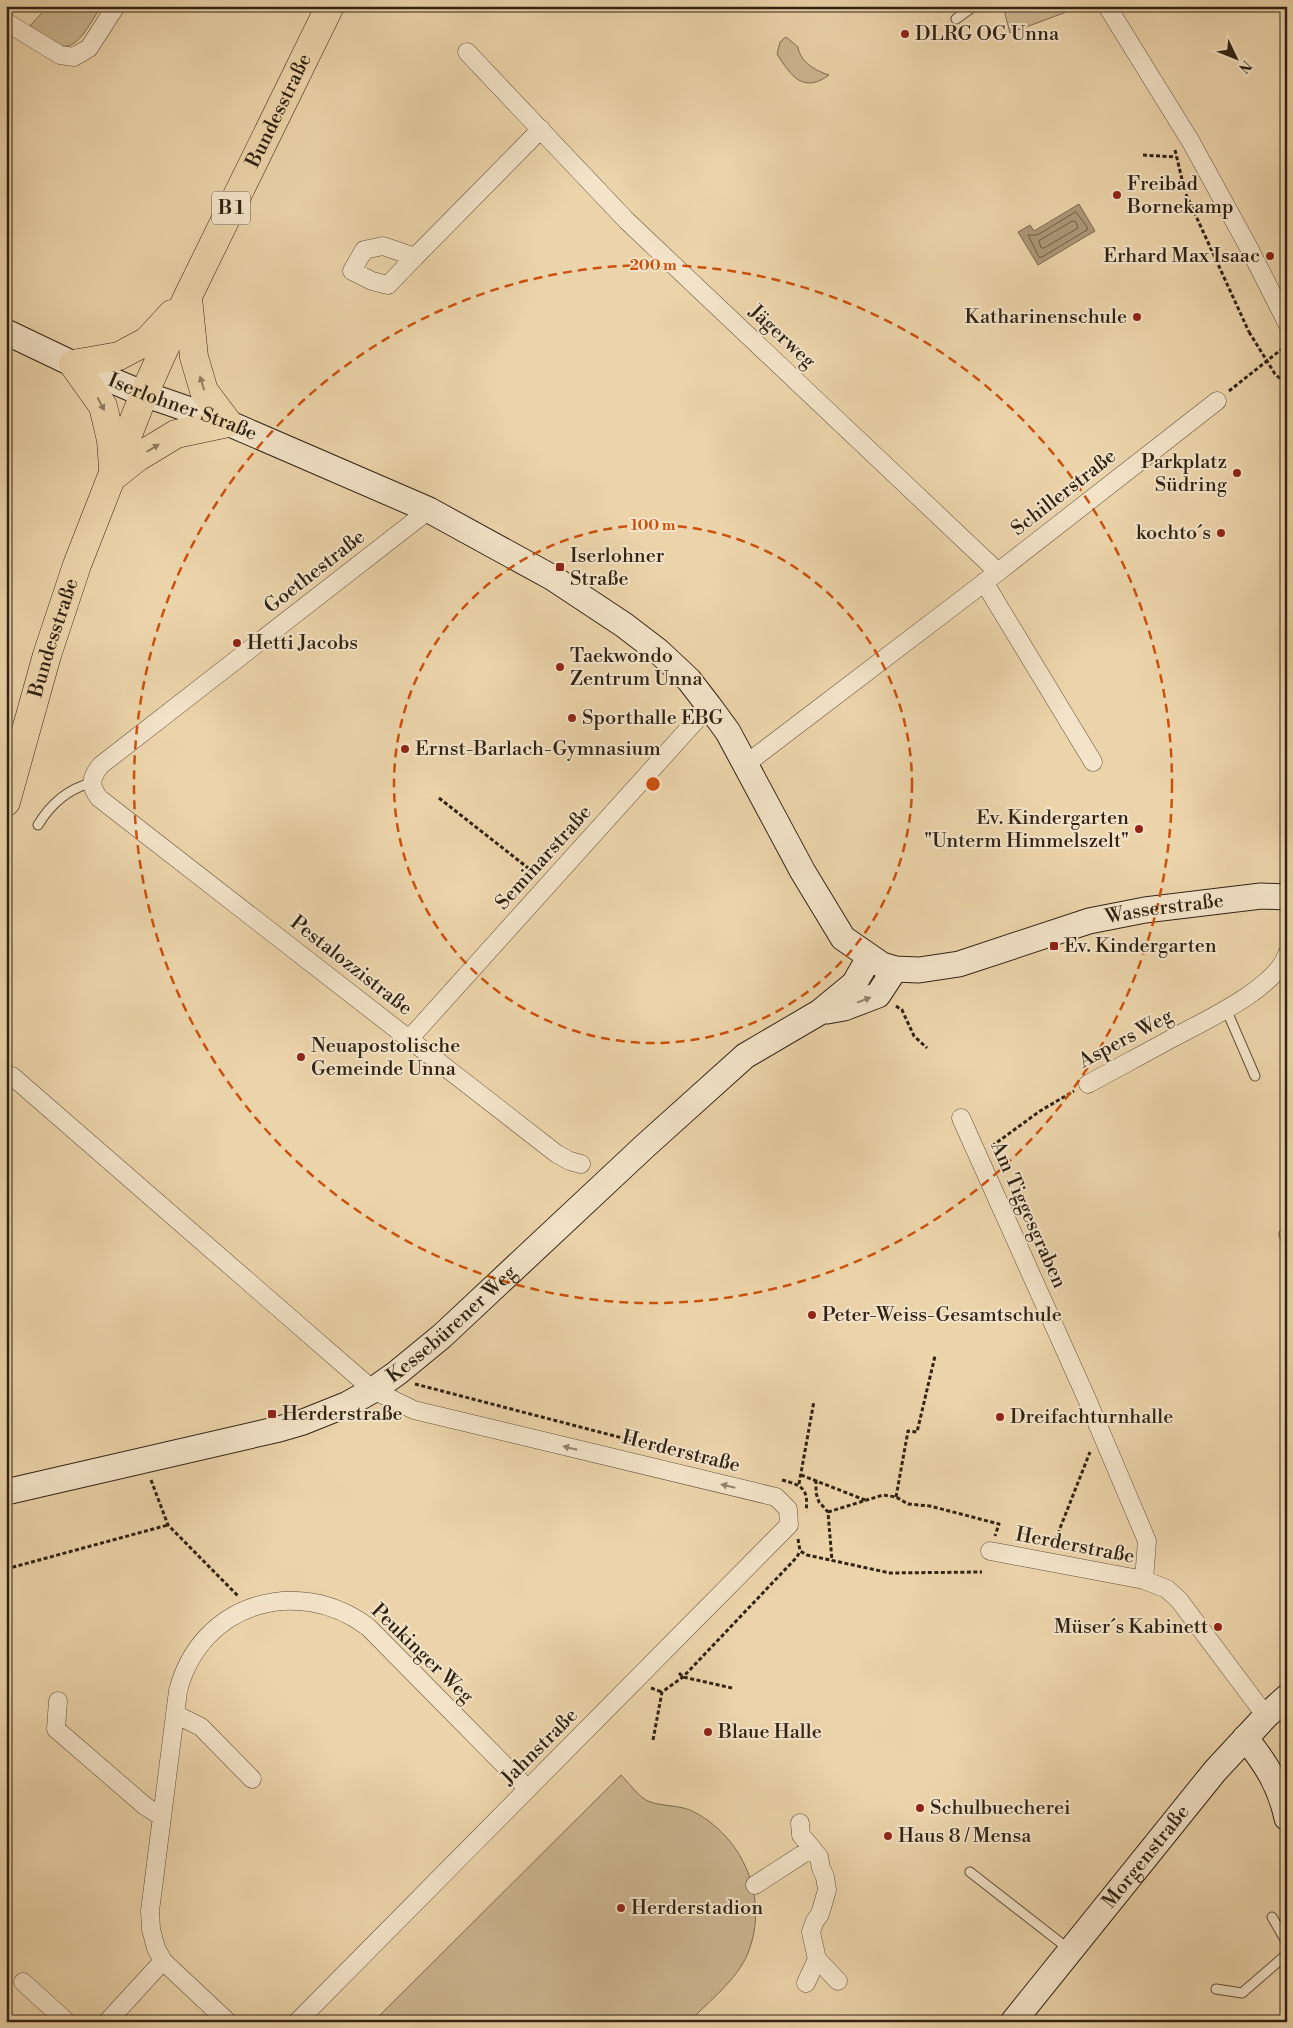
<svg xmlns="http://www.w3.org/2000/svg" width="1293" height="2028" viewBox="0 0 1293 2028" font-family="'Libre Bodoni',serif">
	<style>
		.green { fill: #ccb691; stroke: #7e6c53 }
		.water { fill: #ac9877; stroke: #7a6950 }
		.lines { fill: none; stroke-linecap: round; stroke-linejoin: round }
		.shore { stroke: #6e5e46; stroke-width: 1 }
		.lane-casing { stroke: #5f4f3a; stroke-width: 11 }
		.street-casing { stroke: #5f4f3a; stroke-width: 19 }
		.secondary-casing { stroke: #302315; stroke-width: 27 }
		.primary-casing { stroke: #302315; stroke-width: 29 }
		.path { stroke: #302315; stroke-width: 3; stroke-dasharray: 4 2.5; stroke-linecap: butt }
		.lane { stroke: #f3e3c8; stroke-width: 9 }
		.street { stroke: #f3e3c8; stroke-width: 18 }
		.secondary { stroke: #f3e3c8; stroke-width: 25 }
		.primary { stroke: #ecd4aa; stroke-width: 28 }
		.path-bridge { stroke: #302315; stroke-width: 3; stroke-dasharray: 4 2.5; stroke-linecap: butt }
		.oneway { fill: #8e7c60 }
		.oneway2 { fill: #92836e }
		.ring { fill: none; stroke: #cc510d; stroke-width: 2.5; stroke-dasharray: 9 6 }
		.poi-dot { fill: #8f2418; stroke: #f3e3c8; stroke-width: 2 }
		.labels { text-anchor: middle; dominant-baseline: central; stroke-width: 4; stroke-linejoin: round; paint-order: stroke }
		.shield { fill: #f3e3c8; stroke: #6a5d4b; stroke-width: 1 }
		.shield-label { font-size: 19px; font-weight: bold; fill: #302315 }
		.poi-label { font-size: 20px; fill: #302315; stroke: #f3e3c8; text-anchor: start }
		.street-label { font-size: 20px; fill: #302315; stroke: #f3e3c8 }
		.centre { fill: #cc510d; stroke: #f3e3c8; stroke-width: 2.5 }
		.ring-label { font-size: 15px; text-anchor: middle; font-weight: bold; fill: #cc510d; stroke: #f3e3c8; stroke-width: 4; stroke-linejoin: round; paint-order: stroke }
	</style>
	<rect width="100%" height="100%" fill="#ecd4aa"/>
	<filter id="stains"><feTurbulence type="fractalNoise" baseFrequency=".004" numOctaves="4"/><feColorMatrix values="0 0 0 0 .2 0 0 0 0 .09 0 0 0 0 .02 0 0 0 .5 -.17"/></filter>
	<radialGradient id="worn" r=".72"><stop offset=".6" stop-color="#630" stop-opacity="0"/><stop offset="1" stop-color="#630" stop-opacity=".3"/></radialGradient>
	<path class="green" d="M48 6H101C94 17 78 50 63 46 52 43 40 32 30 26Z
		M1003 6H1076L1077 8 1010 33Z
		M786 37 798 47C800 62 816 71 829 75 803 94 791 76 777 54L780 42Z
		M621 1775C627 1781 641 1799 648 1801 661 1807 681 1804 696 1813 745 1840 769 1900 748 1953 737 1980 709 2001 689 2022H373Z"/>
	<path class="water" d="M1079 204 1095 231 1038 265 1018 232 1030 225 1034 231Z"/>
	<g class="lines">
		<path class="shore" d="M1076 212 1087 227V230L1042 257H1039L1028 235H1037Z
			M1073 221 1076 222 1078 228 1044 248H1041L1039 241Z"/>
		<g class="lane-casing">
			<path id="lane" d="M956 19 974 6
				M38 825C50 805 68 789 91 783
				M1226 1009 1255 1076
				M1287 1232 1284 1234 1287 1242
				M970 1872 1070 1950
				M1272 1917 1287 1943
				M1216 1989 1242 1993 1287 1954"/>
		</g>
		<g class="street-casing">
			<path id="street" d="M1107 6 1191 142 1249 248 1287 323
				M6 22 60 55 74 57 89 48 116 6
				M467 52 627 221 998 572
				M415 257 388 285 372 281 352 271 364 250 383 246 415 257 541 129
				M429 510 101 765C91 777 89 785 99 798L557 1154 570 1161 581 1164
				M984 582 1093 762
				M746 764 998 572 1217 401
				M410 1038 709 706
				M12 1076 373 1390 414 1410 776 1497 788 1509 789 1525 297 2022
				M1088 1084C1115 1069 1142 1055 1169 1040 1200 1023 1276 989 1287 954
				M961 1118 1086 1397 1147 1541 1144 1580
				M990 1551 1144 1580 1167 1589 1179 1600 1266 1716
				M58 1701 56 1729 145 1806 162 1817
				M175 1714 201 1727 252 1779
				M800 1823 801 1835 819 1857 821 1868 825 1877 827 1890 820 1914 815 1921 811 1932 817 1959 806 1983
				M755 1885 812 1848
				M817 1959 838 1981
				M23 1982 67 2022
				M107 2022 163 1961
				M228 2022 163 1961 156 1948 151 1929 150 1911 178 1691C200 1604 297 1574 368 1627L528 1789"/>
		</g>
		<g class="secondary-casing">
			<g id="secondary">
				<path id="s1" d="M6 332 73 364 144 394 228 423 429 510 553 578 624 625 658 651 689 680 709 706 728 732 803 872 843 938 882 965 895 969 919 970 959 964 1089 921 1145 910 1261 896 1287 897"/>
				<path d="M827 1011 844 1008 878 995 895 969"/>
				<path id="s2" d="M6 1492 279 1429 303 1422 348 1404 373 1390 397 1373 442 1336 645 1146 745 1056 820 1012 854 984 869 958"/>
				<path d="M1245 1738C1266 1763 1280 1786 1287 1818"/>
				<path id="s3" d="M1013 2022 1215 1771 1266 1716 1287 1697"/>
			</g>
		</g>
		<g class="primary-casing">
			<g id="primary">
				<path d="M113 468 111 440 103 406 73 364 119 356 147 341 172 314"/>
				<path d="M114 476 138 457 176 434 228 423 204 391 194 357 188 298"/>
				<path id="s4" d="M6 802 47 655 77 565 144 394 188 296 330 6"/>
			</g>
		</g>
		<path class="path" d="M1175 150 1185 192 1249 332
			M1143 155 1176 157
			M1229 391 1287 345
			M439 798 537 875
			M896 1006 902 1010 914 1036 927 1048
			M992 1146 1040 1111 1074 1091
			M415 1384 730 1466
			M801 1475 865 1500
			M151 1480 168 1525 239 1597
			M782 1480C801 1485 809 1488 806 1511
			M816 1480V1493L819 1502 828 1512 832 1561
			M799 1484 814 1401
			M896 1497 908 1431 917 1432 935 1356
			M828 1512 883 1495 896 1497 908 1504 930 1506 999 1524 995 1536
			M798 1539 800 1551 807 1555 890 1573 982 1572
			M1053 1546 1090 1452
			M6 1569 168 1525
			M679 1673 683 1677 732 1688
			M651 1688 662 1692
			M653 1740 662 1692 683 1677 797 1557 800 1551"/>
		<use href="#lane" class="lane"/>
		<use href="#street" class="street"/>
		<use href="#secondary" class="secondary"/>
		<use href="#primary" class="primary"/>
		<path class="path-bridge" d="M1249 332 1275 374 1287 385"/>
	</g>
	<defs><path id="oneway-solid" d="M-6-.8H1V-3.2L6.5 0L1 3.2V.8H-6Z" transform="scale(1.25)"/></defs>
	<g class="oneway">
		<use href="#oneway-solid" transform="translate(202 383) rotate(-107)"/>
		<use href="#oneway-solid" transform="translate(101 404) rotate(62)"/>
		<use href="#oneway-solid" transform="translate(153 448) rotate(-31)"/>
	</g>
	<g class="oneway2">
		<use href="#oneway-solid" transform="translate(864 1000) rotate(-21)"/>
		<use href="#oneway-solid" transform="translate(570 1448) rotate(-166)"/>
		<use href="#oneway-solid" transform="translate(728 1486) rotate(-166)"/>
	</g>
	<g class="ring">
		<circle cx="653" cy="784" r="259"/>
		<circle cx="653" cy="784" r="519"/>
	</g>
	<g class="poi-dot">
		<circle cx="905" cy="34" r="5"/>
		<circle cx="1117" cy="195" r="5"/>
		<circle cx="1270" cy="256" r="5"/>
		<circle cx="1137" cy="317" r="5"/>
		<circle cx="1237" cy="473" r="5"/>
		<circle cx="1221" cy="533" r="5"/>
		<rect x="555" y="562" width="10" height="10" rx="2.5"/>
		<circle cx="237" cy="643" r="5"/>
		<circle cx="560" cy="667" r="5"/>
		<circle cx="572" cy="718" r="5"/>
		<circle cx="405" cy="749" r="5"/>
		<circle cx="1139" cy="829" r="5"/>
		<rect x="1049" y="941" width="10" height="10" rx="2.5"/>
		<circle cx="301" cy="1057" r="5"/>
		<circle cx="812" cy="1315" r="5"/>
		<rect x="267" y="1409" width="10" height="10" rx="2.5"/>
		<circle cx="1000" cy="1417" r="5"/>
		<circle cx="1218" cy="1627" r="5"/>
		<circle cx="708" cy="1732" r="5"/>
		<circle cx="920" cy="1808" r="5"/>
		<circle cx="888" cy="1836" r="5"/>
		<circle cx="621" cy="1908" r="5"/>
	</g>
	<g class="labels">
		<rect class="shield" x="212" y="191.5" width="38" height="33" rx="4"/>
		<g class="shield-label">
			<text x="231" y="208">B 1</text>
		</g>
		<g class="poi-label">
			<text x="915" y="34">DLRG OG Unna</text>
			<text x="1127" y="184">Freibad<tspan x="1127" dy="23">Bornekamp</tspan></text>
			<text x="1260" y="256" text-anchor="end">Erhard Max Isaac</text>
			<text x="1127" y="317" text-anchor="end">Katharinenschule</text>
			<text x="1227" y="462" text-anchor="end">Parkplatz<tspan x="1227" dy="23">Südring</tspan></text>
			<text x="1211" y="533" text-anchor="end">kochto´s</text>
			<text x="570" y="556">Iserlohner<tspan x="570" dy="23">Straße</tspan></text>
			<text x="247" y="643">Hetti Jacobs</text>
			<text x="570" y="656">Taekwondo<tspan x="570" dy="23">Zentrum Unna</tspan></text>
			<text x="582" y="718">Sporthalle EBG</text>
			<text x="415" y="749">Ernst-Barlach-Gymnasium</text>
			<text x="1129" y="818" text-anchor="end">Ev. Kindergarten<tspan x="1129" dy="23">"Unterm Himmelszelt"</tspan></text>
			<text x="1064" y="946">Ev. Kindergarten</text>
			<text x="311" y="1046">Neuapostolische<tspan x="311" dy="23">Gemeinde Unna</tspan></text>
			<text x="822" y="1315">Peter-Weiss-Gesamtschule</text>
			<text x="282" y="1414">Herderstraße</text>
			<text x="1010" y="1417">Dreifachturnhalle</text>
			<text x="1208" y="1627" text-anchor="end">Müser´s Kabinett</text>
			<text x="718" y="1732">Blaue Halle</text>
			<text x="930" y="1808">Schulbuecherei</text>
			<text x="898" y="1836">Haus 8 / Mensa</text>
			<text x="631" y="1908">Herderstadion</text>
		</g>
		<g class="street-label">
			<text stroke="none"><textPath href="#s4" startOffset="745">Bundesstraße</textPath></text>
			<text transform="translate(782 337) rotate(43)">Jägerweg</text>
			<text stroke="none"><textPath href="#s1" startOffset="192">Iserlohner Straße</textPath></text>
			<text transform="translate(1064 493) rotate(-38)">Schillerstraße</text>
			<text transform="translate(315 572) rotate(-38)">Goethestraße</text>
			<text stroke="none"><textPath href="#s4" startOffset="171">Bundesstraße</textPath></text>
			<text transform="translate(544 858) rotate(-48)">Seminarstraße</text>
			<text stroke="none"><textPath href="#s1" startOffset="1411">Wasserstraße</textPath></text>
			<text transform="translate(351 966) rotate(38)">Pestalozzistraße</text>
			<text transform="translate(1126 1039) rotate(-28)">Aspers Weg</text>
			<text transform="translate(1028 1215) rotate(66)">Am Tiggesgraben</text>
			<text stroke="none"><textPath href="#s2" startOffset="485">Kessebürener Weg</textPath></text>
			<text transform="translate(681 1452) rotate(14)">Herderstraße</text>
			<text transform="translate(1075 1546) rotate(11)">Herderstraße</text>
			<text transform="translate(422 1654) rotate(44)">Peukinger Weg</text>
			<text transform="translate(540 1747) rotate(-45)">Jahnstraße</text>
			<text stroke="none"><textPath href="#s3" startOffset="212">Morgenstraße</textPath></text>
		</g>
	</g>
	<circle cx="653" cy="784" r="8" class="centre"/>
	<g class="ring-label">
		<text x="653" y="270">200 m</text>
		<text x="653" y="530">100 m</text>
	</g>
	<rect width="1293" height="2028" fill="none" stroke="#ecd4aa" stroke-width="25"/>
	<rect x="8" y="8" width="1278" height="2013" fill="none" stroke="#302315" stroke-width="2.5"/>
	<rect x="12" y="12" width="1268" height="2003" fill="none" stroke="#302315"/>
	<g transform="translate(1236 58) rotate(133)" stroke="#f3e3c8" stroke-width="4" paint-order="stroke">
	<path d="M0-4L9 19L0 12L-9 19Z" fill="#302315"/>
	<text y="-8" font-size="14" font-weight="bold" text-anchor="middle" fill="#302315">N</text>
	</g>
	<rect width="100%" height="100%" filter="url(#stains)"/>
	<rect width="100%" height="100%" fill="url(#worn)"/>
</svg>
